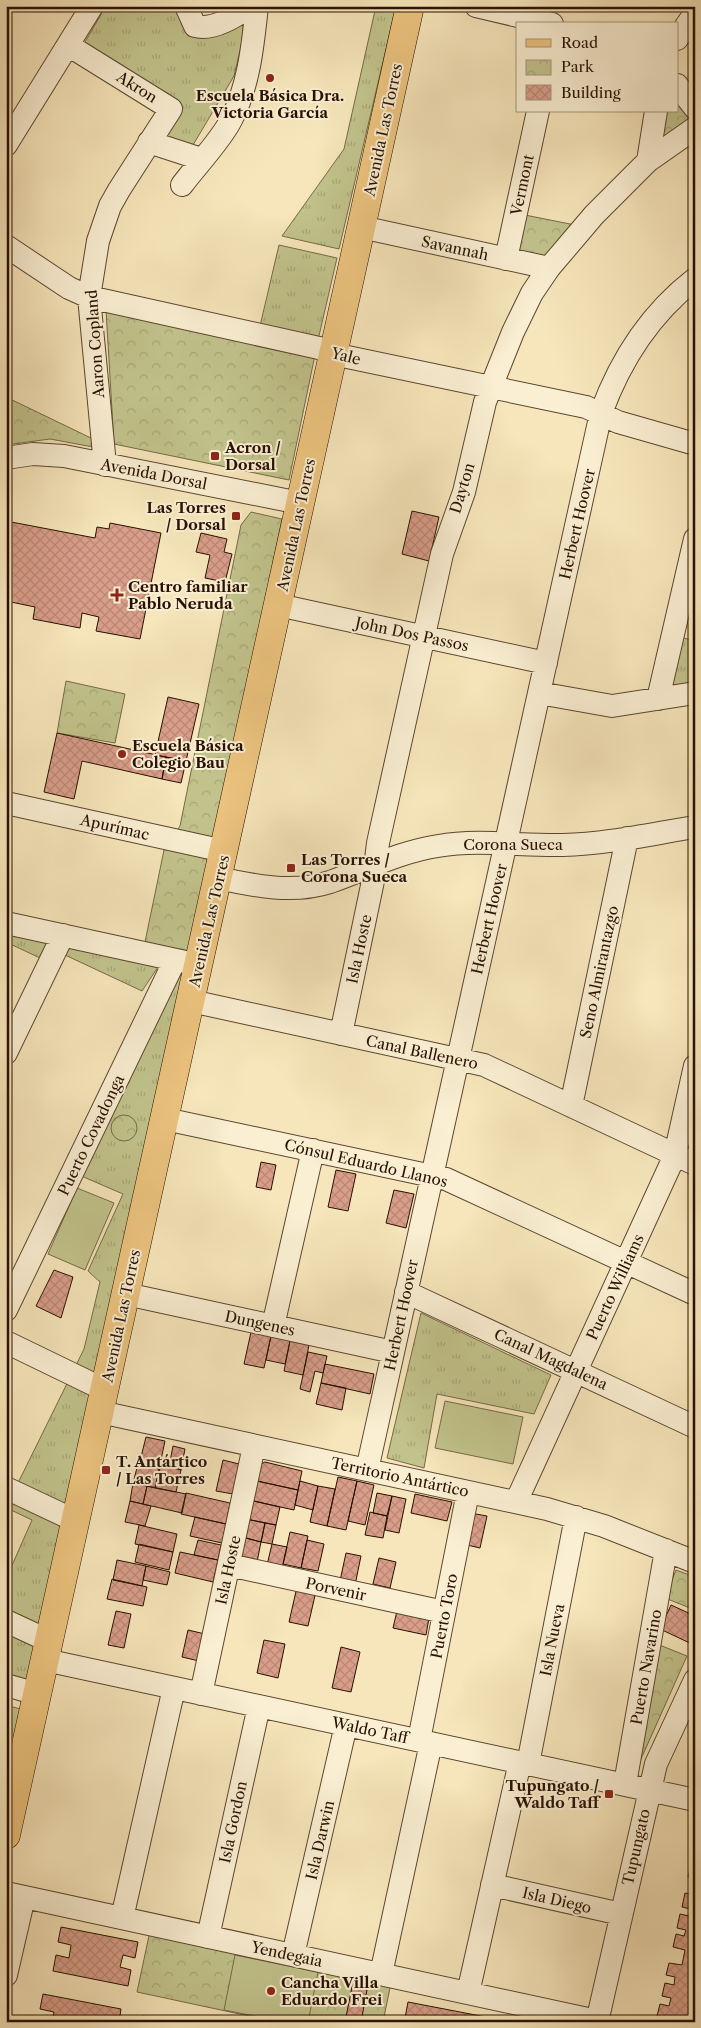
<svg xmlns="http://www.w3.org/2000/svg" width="701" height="2028" viewBox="0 0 701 2028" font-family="'Libre Caslon Text',serif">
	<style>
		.grass { fill: url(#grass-tufts); stroke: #756a46 }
		.park { fill: url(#park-crowns); stroke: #756a46 }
		.pitch { fill: #c2c38c; stroke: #756a46 }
		.building { fill: url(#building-cross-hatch); stroke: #281000 }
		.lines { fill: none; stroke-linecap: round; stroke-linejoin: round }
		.minor-casing { stroke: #5c462f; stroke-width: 24 }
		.major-casing { stroke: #281000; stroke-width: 29 }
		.minor { stroke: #faefd3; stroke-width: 22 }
		.major { stroke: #ecc37e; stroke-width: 28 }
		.poi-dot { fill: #8f2418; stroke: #faefd3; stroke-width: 2 }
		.labels { text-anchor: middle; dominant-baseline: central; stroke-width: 4; stroke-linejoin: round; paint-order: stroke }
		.street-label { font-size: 15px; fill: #281000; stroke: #faefd3 }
		.poi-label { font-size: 15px; font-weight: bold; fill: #281000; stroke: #faefd3; text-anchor: start }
	</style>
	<defs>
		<pattern id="grass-tufts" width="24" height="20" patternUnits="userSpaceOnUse" patternTransform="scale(1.25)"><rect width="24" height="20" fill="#c2c38c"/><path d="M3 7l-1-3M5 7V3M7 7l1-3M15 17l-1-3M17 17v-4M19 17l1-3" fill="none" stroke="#a7a677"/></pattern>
		<pattern id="park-crowns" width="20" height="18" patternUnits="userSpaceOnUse" patternTransform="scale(1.25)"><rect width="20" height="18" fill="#c2c38c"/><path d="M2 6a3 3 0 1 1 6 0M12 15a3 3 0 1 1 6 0" fill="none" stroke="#a7a677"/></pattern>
		<pattern id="building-cross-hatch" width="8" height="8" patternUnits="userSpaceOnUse" patternTransform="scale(1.25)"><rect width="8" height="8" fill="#d99e8a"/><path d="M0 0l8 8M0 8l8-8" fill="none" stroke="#ba8775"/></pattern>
	</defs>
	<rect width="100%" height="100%" fill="#f7e6bb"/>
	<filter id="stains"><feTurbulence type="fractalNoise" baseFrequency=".004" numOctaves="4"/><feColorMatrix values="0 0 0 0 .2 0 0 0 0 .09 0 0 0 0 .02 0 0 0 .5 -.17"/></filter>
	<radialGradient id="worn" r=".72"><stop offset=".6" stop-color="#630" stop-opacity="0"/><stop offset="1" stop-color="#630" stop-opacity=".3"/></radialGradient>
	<path class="grass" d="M106 6H175L186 32 198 38 244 17 242 42 234 76 193 145 164 137 179 114 82 47Z
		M376 6H396L339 249 282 236 344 149Z
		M279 245 337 258 318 340 260 326Z
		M680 637 695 641V687L668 691Z
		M6 931 49 940 40 958 6 942Z
		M69 944 158 967 142 991 65 955Z
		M181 968H187L30 1682 6 1677V1579L32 1520 11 1510 18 1483 84 1349 100 1282 88 1271 123 1194 79 1175Z
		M421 1313 551 1375 534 1414 437 1394 424 1468 387 1458Z
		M6 1705 20 1709 6 1773Z"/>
	<path class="park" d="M677 100 694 124 654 151 660 111H677Z
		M525 215 575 225 551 257 515 250Z
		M106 310 315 355 289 480 114 444Z
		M6 397 93 439V447L50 439 6 445Z
		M251 512 282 519 191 952 145 942 164 850 180 826 241 525Z
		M66 681 125 694 115 743 57 733Z
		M111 1128a13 13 0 1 1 26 0a13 13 0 1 1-26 0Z
		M676 1570 695 1577V1610L665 1598Z
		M657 1644 687 1656 637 1768Z
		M150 1931 391 1983 383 2022H277L137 1992Z"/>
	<path class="pitch" d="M77 1188 114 1203 85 1270 48 1254Z
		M445 1401 523 1417 513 1464 435 1448Z
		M235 1955 318 1972 308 2022H285L224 2010Z"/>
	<path class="building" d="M412 511 439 517 429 561 402 554Z
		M6 521 95 538 97 527 109 529 110 523 161 533 140 639 96 631 99 617 82 613 80 628 33 619 35 607 6 601Z
		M201 533 227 539 224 552 232 554 225 582 205 578 210 555 196 552Z
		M168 697 199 704 186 761 155 755Z
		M57 733 166 757 162 779 82 761 74 799 44 792Z
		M166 757 186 761 181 783 162 779Z
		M261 1162 276 1165 271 1190 256 1187Z
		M336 1170 356 1174 348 1211 328 1207Z
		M394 1190 414 1194 406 1228 386 1223Z
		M54 1270 73 1277 61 1318 36 1306Z
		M251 1332 271 1336 264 1368 244 1364Z
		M271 1336 290 1341 285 1364 266 1360Z
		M290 1341 309 1345 303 1375 284 1371Z
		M308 1352 327 1356 323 1373 315 1371 310 1392 300 1389Z
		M325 1364 374 1374 370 1394 321 1383Z
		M321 1383 346 1388 342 1410 316 1404Z
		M146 1437 165 1441 159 1469 139 1465Z
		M173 1446 185 1449 181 1470 169 1467Z
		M223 1460 239 1464 233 1494 216 1491Z
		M265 1462 302 1471 298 1490 257 1481 261 1464Z
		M161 1463 181 1470 176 1492 155 1488Z
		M138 1464 159 1469 155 1488 133 1483Z
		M338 1477 357 1481 346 1530 327 1526Z
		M257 1481 298 1490 294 1510 253 1501Z
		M300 1481 318 1486 313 1510 295 1505Z
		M357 1481 374 1485 365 1525 348 1521Z
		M133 1483 147 1486 143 1504 130 1501Z
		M147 1486 186 1494 182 1513 143 1504Z
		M318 1486 335 1489 327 1526 310 1522Z
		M186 1493 230 1503 226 1524 181 1514Z
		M377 1493 392 1496 387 1516 373 1513Z
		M415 1494 452 1502 447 1521 411 1513Z
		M392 1496 406 1499 399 1533 385 1530Z
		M250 1500 280 1507 276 1525 246 1519Z
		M130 1501 151 1506 145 1526 125 1522Z
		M370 1512 387 1516 383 1538 365 1535Z
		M470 1513 487 1516 480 1548 463 1544Z
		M195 1517 226 1524 222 1543 190 1536Z
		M246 1519 265 1523 261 1542 242 1537Z
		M265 1523 276 1525 272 1544 261 1542Z
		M139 1525 177 1534 173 1552 135 1544Z
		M290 1532 308 1536 301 1568 283 1564Z
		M242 1537 261 1542 257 1562 238 1558Z
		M198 1540 221 1545 218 1560 194 1555Z
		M307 1540 324 1544 318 1571 301 1568Z
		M139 1544 173 1552 169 1570 135 1562Z
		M272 1544 287 1547 282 1569 267 1565Z
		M180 1552 218 1560 213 1582 175 1573Z
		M346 1553 361 1556 355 1585 340 1581Z
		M379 1558 396 1562 390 1588 373 1584Z
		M117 1560 146 1566 142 1586 113 1580Z
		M146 1566 170 1572 167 1585 143 1580Z
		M112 1579 147 1587 143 1606 107 1599Z
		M297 1587 316 1591 308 1626 289 1622Z
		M671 1605 695 1616 694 1645 660 1629Z
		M116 1611 131 1614 124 1648 108 1645Z
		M397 1611 429 1618 426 1635 393 1628Z
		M188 1630 205 1634 199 1661 182 1657Z
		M264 1640 285 1644 278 1678 257 1673Z
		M341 1647 360 1652 351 1692 332 1688Z
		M691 1865 695 1866V1879L688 1877Z
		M685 1893 695 1895V2022H676L657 2016 660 2004 669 2006 671 1998 662 1996 665 1983 674 1985 675 1977 666 1975 669 1963 682 1965 685 1950 673 1947 676 1934 684 1936 686 1930 677 1928 680 1914 689 1916 690 1909 682 1907Z
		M61 1927 138 1942 135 1958 123 1955 120 1967 131 1970 128 1986 53 1971 56 1955 69 1958 71 1945 58 1942Z
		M352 1987 367 1990 361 2022H345Z
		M43 1994 121 2009 119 2022H52L54 2012 40 2009Z
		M408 2002 486 2017 485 2022H418L405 2018Z
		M143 2016 175 2022H142Z"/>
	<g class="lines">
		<g class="minor-casing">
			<path id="minor" d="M186 6 195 26C213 31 236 16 251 6
				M476 6 552 24
				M677 39 695 13
				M68 45 171 109 119 190 110 206 98 241 89 297 105 465
				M677 85 695 108
				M149 142 201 159
				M6 145 92 6
				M648 161 656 111
				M182 185C197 165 221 140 231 120 249 86 253 44 257 6
				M361 227 549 268
				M6 246 69 288 89 297 319 348 333 354 586 407 618 422 695 444
				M506 259 538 111
				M6 458 33 454 64 456 300 503
				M278 605 546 663
				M539 693 612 706 695 693
				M658 699 695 539
				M6 803 224 851
				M218 878C255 886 293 894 330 882 367 869 399 852 438 846 480 839 521 846 563 845 607 844 651 834 695 827
				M6 923 190 963
				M191 1001 484 1065 695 1164
				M341 1034 374 876 378 843 442 554 464 492 485 402 513 332 532 293 549 268 594 215 648 161 695 128
				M6 1053 63 935
				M571 1106 627 838
				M165 1119 446 1179 695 1294
				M406 1292 695 1427
				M126 1294 393 1352
				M6 1310 175 960
				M273 1326 313 1150
				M6 1342 105 1390
				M100 1412 547 1509 604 1526 695 1562
				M367 1470 601 413C620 361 651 313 695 279
				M6 1488 76 1521
				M516 1502 675 1155 695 1066
				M229 1565 444 1612
				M6 1621 49 1641
				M45 1660 695 1800
				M6 1685 37 1694
				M201 1694 254 1446
				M419 1740 468 1492
				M528 1764 576 1517
				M625 1784 666 1550
				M492 1885 621 1914
				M6 1893 597 2021
				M122 1918 174 1688
				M208 1937 259 1706
				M293 1955 346 1725
				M381 1974 431 1743
				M6 1975 24 1897
				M468 1993 520 1762
				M597 2022 656 1764 695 1680"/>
		</g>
		<g class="major-casing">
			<path id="major" d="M6 1835 410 6"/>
		</g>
		<use href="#minor" class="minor"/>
		<use href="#major" class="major"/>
	</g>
	<g class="poi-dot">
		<circle cx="270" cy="78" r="5"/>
		<rect x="210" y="451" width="10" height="10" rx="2.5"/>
		<rect x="231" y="511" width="10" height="10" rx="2.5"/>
		<path d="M114.5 587.5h5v5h5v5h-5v5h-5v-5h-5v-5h5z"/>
		<circle cx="122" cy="754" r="5"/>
		<rect x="286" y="863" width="10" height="10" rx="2.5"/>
		<rect x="101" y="1465" width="10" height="10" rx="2.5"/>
		<rect x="604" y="1789" width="10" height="10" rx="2.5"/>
		<circle cx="271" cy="1991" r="5"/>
	</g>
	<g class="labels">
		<g class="street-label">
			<text transform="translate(137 87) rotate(32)">Akron</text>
			<text transform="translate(383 130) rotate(-78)">Avenida Las Torres</text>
			<text transform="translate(522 185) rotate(-78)">Vermont</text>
			<text transform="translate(455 248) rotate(12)">Savannah</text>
			<text transform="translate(95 344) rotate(-94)">Aaron Copland</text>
			<text transform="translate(346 356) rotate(14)">Yale</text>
			<text transform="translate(154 474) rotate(11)">Avenida Dorsal</text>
			<text transform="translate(462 488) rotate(-73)">Dayton</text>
			<text transform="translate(577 524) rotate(-77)">Herbert Hoover</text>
			<text transform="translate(296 525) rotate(-78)">Avenida Las Torres</text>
			<text transform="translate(412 634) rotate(12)">John Dos Passos</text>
			<text transform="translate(115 827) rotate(13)">Apurímac</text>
			<text x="513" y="844">Corona Sueca</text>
			<text transform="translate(489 919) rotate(-77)">Herbert Hoover</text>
			<text transform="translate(209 921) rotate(-77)">Avenida Las Torres</text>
			<text transform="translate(359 949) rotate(-78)">Isla Hoste</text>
			<text transform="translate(599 972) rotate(-78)">Seno Almirantazgo</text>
			<text transform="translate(422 1052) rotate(12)">Canal Ballenero</text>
			<text transform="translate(91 1135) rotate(-64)">Puerto Covadonga</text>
			<text transform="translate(366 1163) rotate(13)">Cónsul Eduardo Llanos</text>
			<text transform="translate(615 1287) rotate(-65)">Puerto Williams</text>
			<text transform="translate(401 1315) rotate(-78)">Herbert Hoover</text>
			<text transform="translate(121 1316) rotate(-78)">Avenida Las Torres</text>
			<text transform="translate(260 1323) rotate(12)">Dungenes</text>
			<text transform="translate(551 1359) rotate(25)">Canal Magdalena</text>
			<text transform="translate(400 1477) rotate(12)">Territorio Antártico</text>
			<text transform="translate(228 1570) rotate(-78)">Isla Hoste</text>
			<text transform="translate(336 1589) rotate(12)">Porvenir</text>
			<text transform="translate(444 1616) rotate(-79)">Puerto Toro</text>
			<text transform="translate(552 1640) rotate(-79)">Isla Nueva</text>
			<text transform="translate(646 1667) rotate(-80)">Puerto Navarino</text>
			<text transform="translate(370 1730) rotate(12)">Waldo Taff</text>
			<text transform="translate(233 1822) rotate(-78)">Isla Gordon</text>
			<text transform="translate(320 1840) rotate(-77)">Isla Darwin</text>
			<text transform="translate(636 1847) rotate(-77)">Tupungato</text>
			<text transform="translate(557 1900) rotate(13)">Isla Diego</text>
			<text transform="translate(287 1954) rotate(12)">Yendegaia</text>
		</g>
		<g class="poi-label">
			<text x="270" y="95" text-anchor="middle">Escuela Básica Dra.<tspan x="270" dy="17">Victoria García</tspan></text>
			<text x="225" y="447">Acron /<tspan x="225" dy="17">Dorsal</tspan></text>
			<text x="226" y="507" text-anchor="end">Las Torres<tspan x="226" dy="17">/ Dorsal</tspan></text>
			<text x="128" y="586">Centro familiar<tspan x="128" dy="17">Pablo Neruda</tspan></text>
			<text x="132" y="745">Escuela Básica<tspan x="132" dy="17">Colegio Bau</tspan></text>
			<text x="301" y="859">Las Torres /<tspan x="301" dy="17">Corona Sueca</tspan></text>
			<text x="116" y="1461">T. Antártico<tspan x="116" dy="17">/ Las Torres</tspan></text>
			<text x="599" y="1785" text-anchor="end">Tupungato /<tspan x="599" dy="17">Waldo Taff</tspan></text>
			<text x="281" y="1982">Cancha Villa<tspan x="281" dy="17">Eduardo Frei</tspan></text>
		</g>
	</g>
	<rect width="701" height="2028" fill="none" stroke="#f7e6bb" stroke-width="25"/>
	<rect x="8" y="8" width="686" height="2013" fill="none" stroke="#281000" stroke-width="2.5"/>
	<rect x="12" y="12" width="676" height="2003" fill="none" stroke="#281000"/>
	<rect x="516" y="22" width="162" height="90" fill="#faefd3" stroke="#a6967f"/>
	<rect x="526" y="39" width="25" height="8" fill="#ecc37e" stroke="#a6967f"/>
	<text x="561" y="48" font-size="15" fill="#281000">Road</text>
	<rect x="526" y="60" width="25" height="15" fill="url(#park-crowns)" stroke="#a6967f"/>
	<text x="561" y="72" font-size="15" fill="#281000">Park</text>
	<rect x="526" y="85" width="25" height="15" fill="url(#building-cross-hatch)" stroke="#a6967f"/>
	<text x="561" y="98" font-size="15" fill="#281000">Building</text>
	<rect width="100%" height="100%" filter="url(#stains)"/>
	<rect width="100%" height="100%" fill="url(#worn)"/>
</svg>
